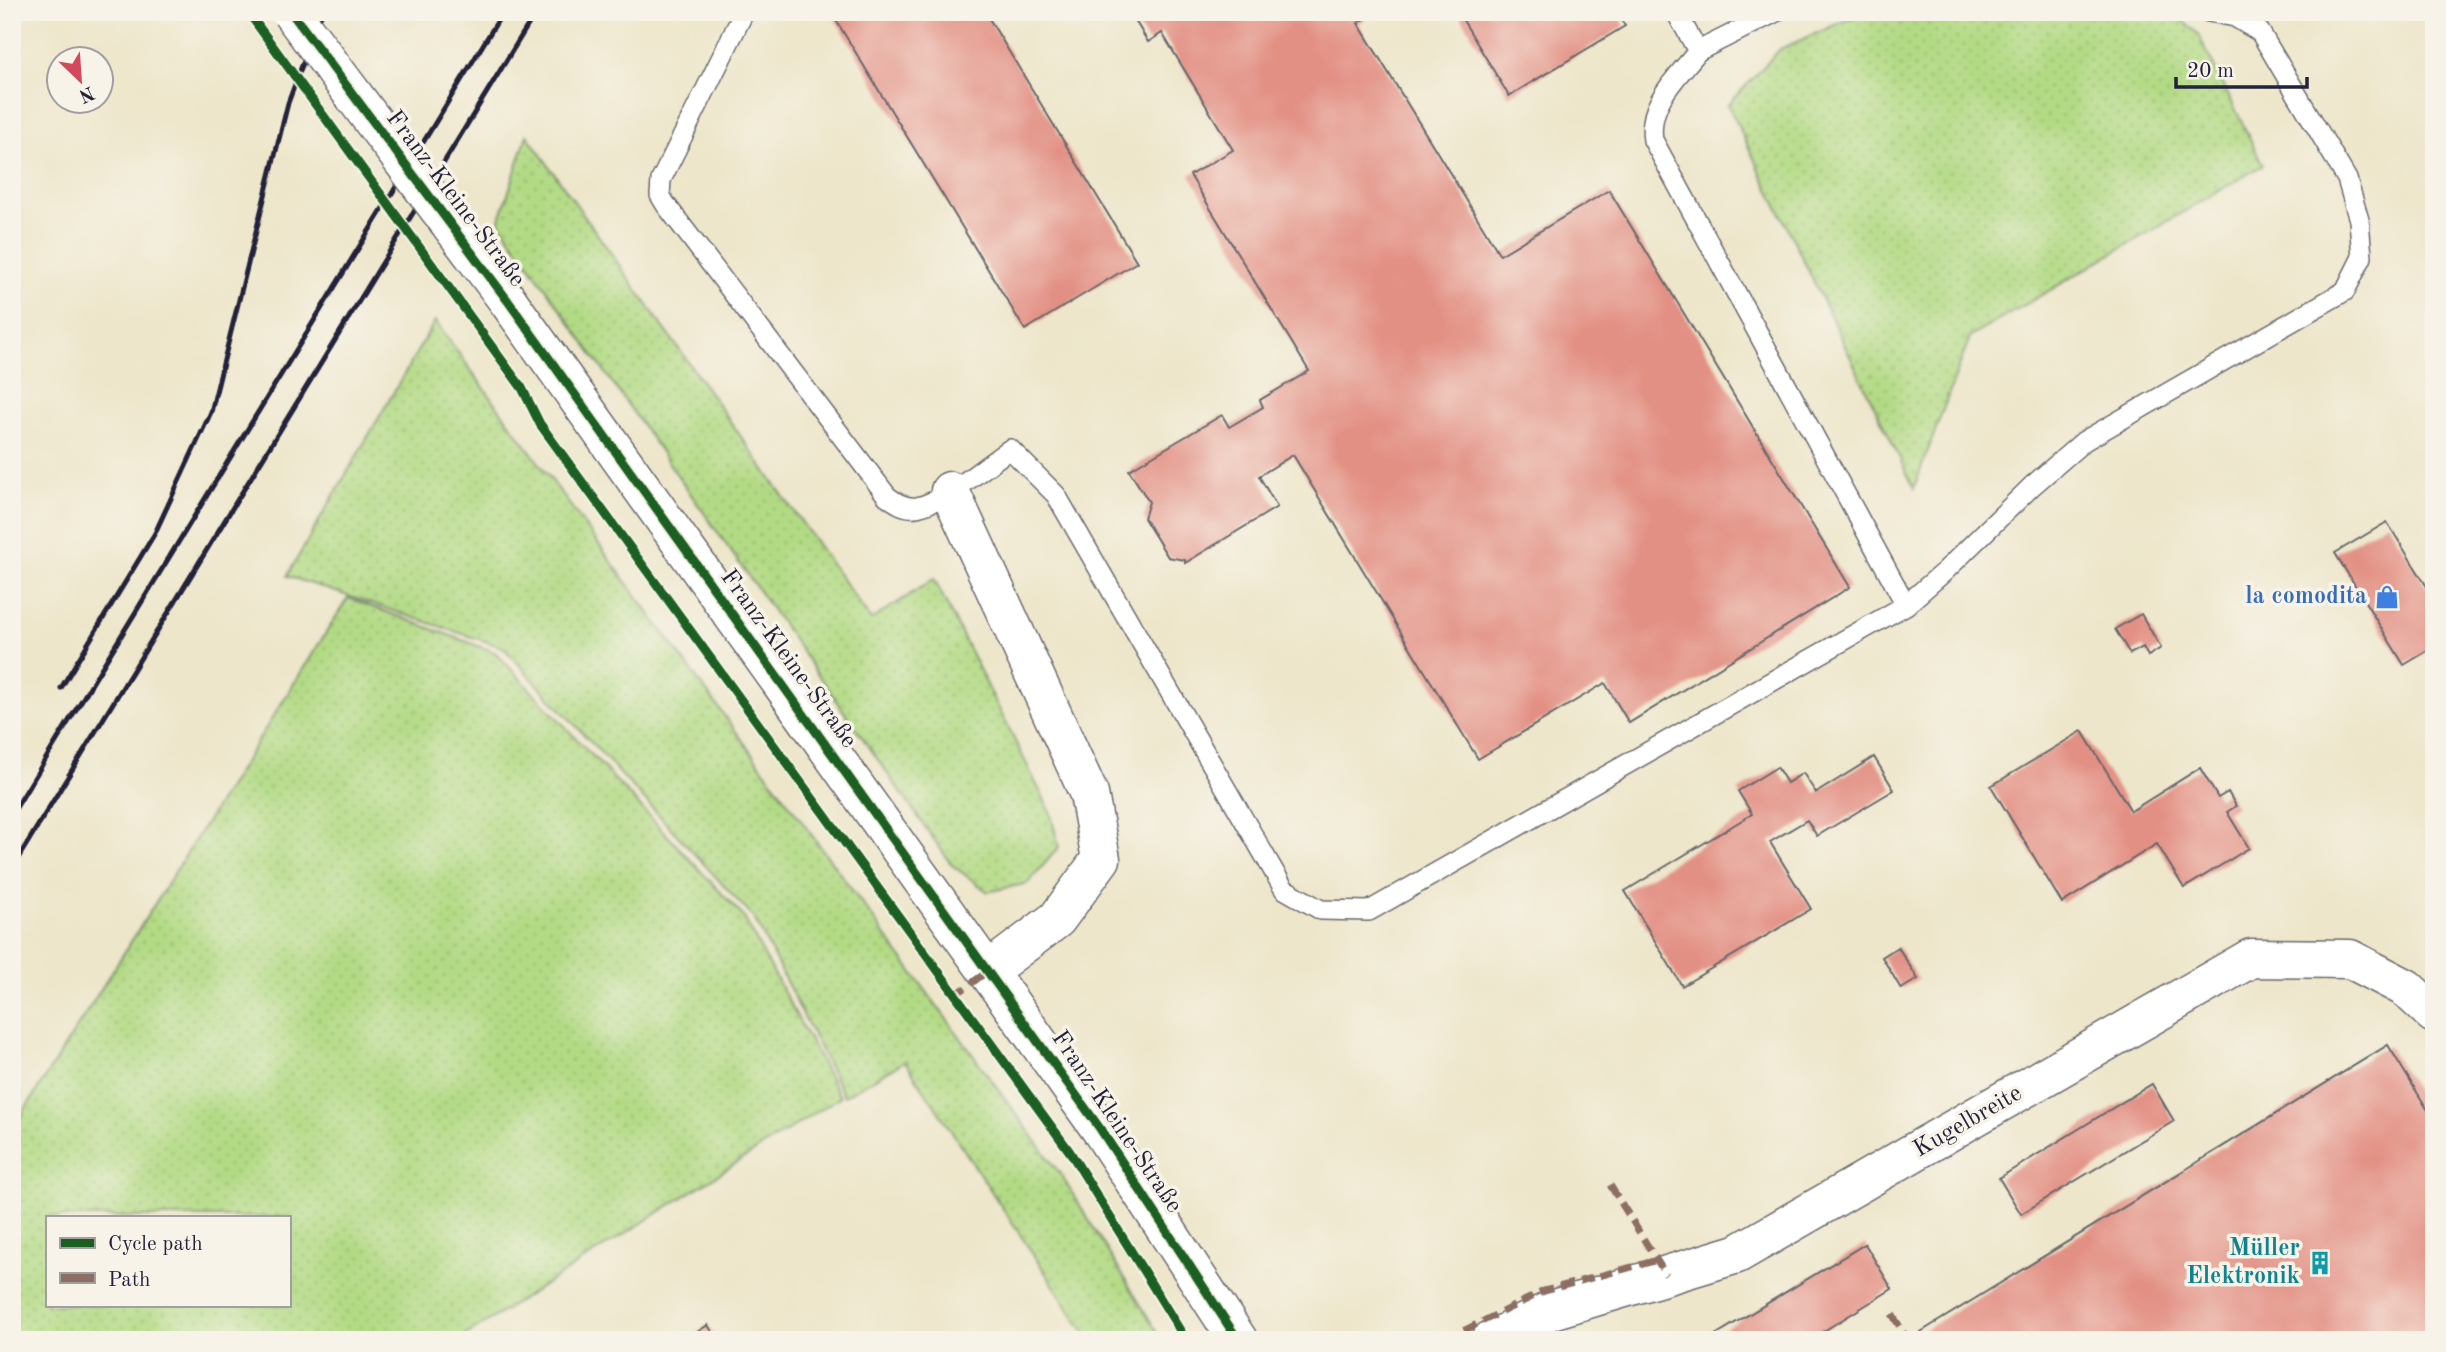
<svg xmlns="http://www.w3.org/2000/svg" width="2446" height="1352" viewBox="0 0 2446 1352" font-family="'Old Standard TT',serif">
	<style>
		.grass { fill: url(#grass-dots); stroke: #6a7e60; stroke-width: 2; fill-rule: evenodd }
		.building { fill: #e39084 }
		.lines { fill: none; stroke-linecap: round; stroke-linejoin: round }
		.lane-casing { stroke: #69676d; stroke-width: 22 }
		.street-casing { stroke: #69676d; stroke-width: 41 }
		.lane { stroke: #fff; stroke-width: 19 }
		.street { stroke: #fff; stroke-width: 38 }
		.rail { stroke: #22223b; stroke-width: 5 }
		.street-bridge-casing { stroke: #69676d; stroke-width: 41; stroke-linecap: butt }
		.street-bridge { stroke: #fff; stroke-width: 38 }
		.quiet { stroke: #8d6e63; stroke-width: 7; stroke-dasharray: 14 7; stroke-linecap: butt }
		.cycleway-casing { stroke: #f7f3e8; stroke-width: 13 }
		.cycleway { stroke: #1b5e20; stroke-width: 9 }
		.labels { text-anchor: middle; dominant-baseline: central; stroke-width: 7; stroke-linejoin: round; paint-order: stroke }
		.street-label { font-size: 24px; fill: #22223b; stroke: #f7f3e8 }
		.shop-label { font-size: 24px; font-weight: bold; fill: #366cbe; stroke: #f7f3e8; text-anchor: end }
		.culture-label { font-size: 24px; font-weight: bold; fill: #0d838f; stroke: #f7f3e8; text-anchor: end }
	</style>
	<defs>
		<pattern id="grass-dots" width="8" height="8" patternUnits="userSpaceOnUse" patternTransform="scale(1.75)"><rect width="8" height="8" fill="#b2da84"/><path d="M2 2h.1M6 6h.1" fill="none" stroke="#99bb73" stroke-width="1.8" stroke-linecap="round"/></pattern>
	</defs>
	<rect width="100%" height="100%" fill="#f7f3e8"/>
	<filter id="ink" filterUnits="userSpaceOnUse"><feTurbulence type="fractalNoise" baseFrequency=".0143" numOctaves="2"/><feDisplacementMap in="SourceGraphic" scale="14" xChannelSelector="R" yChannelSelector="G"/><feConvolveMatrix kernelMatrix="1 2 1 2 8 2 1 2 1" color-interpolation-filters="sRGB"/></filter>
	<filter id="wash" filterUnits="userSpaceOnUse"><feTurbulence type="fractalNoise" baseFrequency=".00686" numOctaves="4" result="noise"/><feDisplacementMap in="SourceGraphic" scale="28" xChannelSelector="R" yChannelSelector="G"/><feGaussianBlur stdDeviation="1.57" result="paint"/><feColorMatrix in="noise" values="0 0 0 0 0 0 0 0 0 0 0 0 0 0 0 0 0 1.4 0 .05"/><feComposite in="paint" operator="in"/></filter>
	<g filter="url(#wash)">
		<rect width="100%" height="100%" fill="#ede6ca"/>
		<path class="grass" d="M1865 12H2174L2198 34 2263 165 1970 337 1914 488 1728 105 1780 49Z
			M527 135 871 620 934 579 1050 811 1059 847 1028 883 988 892 952 865 499 222Z
			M435 321 1061 1175 1162 1340H1090L905 1061 844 1096 754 918 503 647 287 576Z
			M348 598 495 652 743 916 840 1097 458 1340H12V1130ZM47 1217H289V1305H47Z"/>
		<g id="blocks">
			<path class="building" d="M831 12H985L1137 262 1025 330Z
				M1130 12H1377L1358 23 1500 255 1609 190 1850 587 1629 723 1605 683 1478 759 1293 455 1259 476 1277 507 1185 563V560L1168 557 1144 518 1149 502 1129 470 1222 415 1229 427 1263 407 1260 400 1309 371 1190 175 1233 150 1162 33 1148 42Z
				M1458 12H1616L1625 26 1509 96Z
				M2387 522 2434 598V647L2404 665 2335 553Z
				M2141 614 2161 648 2148 656 2143 647 2130 654 2115 629Z
				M2082 731 2131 811 2200 768 2218 798 2228 792 2236 806 2227 812 2249 848 2184 888 2157 844 2062 903 1991 786Z
				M1874 757 1894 790 1817 836 1807 820 1770 842 1811 909 1682 986 1625 891 1752 814 1738 791 1777 767 1787 783 1803 773 1816 793Z
				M1898 947 1918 979 1901 989 1882 957Z
				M2388 1045 2434 1120V1340H1923L1919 1333Z
				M2152 1084 2174 1121 2021 1214 1999 1178Z
				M1865 1244 1892 1289 1809 1340H1707Z
				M708 1325 717 1340H685Z"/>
		</g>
	</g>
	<g filter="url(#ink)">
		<use href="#blocks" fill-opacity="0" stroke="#69676d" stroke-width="2"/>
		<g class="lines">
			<g class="lane-casing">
				<path id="lane" d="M744 12 661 180 660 195 666 205 887 496C895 502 905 509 917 507 946 501 985 466 1010 449L1056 495 1284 889 1321 910 1369 911 1906 605 1945 571 2032 486 2084 441 2345 291 2362 257 2359 220 2347 179 2260 32 2235 17 2209 12
					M1676 12 1698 51C1677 78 1647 103 1653 140L1906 605
					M1698 51 1776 12"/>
			</g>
			<g class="street-casing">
				<path id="street" d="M508 301 1101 1130 1238 1340
					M950 491 1089 794 1101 859 1057 919 988 971
					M1491 1340 1551 1310 1737 1254 2251 958 2350 959 2406 988 2434 1014"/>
			</g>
			<use href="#lane" class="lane"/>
			<use href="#street" class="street"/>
			<path class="rail" d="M61 688 155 533 211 412 288 103 322 12
				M12 814 503 12
				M12 868 536 12"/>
			<g class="street-bridge-casing">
				<path id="street-bridge" d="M291 12 508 301"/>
			</g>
			<use href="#street-bridge" class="street-bridge"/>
			<path class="quiet" d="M954 996 988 971
				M1610 1185 1666 1275
				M1892 1314 1908 1340
				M1282 1340 1290 1337 1295 1340
				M1445 1340 1544 1291 1658 1260"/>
			<g class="cycleway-casing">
				<path id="cycleway" d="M248 12 522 388 540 424 1070 1152 1186 1340
					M291 12 508 301 1101 1130 1238 1340"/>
			</g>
			<use href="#cycleway" class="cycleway"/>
		</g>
	</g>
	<defs>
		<g id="shop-bare" transform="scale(1.89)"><path d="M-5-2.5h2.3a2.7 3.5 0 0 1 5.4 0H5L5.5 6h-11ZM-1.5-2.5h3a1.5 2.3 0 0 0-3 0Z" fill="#3f7fe0" stroke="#f7f3e8" stroke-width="2.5" paint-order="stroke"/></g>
		<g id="building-bare" transform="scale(1.89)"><path d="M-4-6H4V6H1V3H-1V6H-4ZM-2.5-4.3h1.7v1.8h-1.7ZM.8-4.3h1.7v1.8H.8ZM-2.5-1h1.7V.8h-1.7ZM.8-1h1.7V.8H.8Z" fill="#0f9aa8" stroke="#f7f3e8" stroke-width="2.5" paint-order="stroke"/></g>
	</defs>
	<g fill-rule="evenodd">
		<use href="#shop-bare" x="2387" y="597"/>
		<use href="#building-bare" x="2320" y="1263"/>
	</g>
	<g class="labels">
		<g class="street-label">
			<text transform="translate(455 199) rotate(53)">Franz-Kleine-Straße</text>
			<text transform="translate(788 659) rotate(54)">Franz-Kleine-Straße</text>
			<text transform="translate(1116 1122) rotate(56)">Franz-Kleine-Straße</text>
			<text transform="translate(1968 1122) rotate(-30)">Kugelbreite</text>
		</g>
		<g class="shop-label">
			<text x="2367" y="597">la comodita</text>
		</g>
		<g class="culture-label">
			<text x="2300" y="1249">Müller<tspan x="2300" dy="28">Elektronik</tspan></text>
		</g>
	</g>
	<rect width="2446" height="1352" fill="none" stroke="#f7f3e8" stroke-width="42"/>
	<rect x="46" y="1216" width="245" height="91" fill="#f7f3e8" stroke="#a29fa3" stroke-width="2"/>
	<rect x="60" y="1238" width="35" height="10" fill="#1b5e20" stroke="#a29fa3" stroke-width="2"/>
	<text x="108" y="1250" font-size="21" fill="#22223b">Cycle path</text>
	<rect x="60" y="1273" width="35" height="10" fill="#8d6e63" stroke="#a29fa3" stroke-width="2"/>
	<text x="108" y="1286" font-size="21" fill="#22223b">Path</text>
	<g transform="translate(80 80) rotate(155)"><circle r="33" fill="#f7f3e8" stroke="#a29fa3" stroke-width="2"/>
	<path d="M0-5L12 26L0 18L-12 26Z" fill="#d1495b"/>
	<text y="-10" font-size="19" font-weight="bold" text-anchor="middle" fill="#22223b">N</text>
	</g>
	<path d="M2176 77v10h131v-10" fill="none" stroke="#22223b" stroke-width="3.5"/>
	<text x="2187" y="77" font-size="21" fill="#22223b" stroke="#f7f3e8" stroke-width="5" paint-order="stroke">20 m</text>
</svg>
